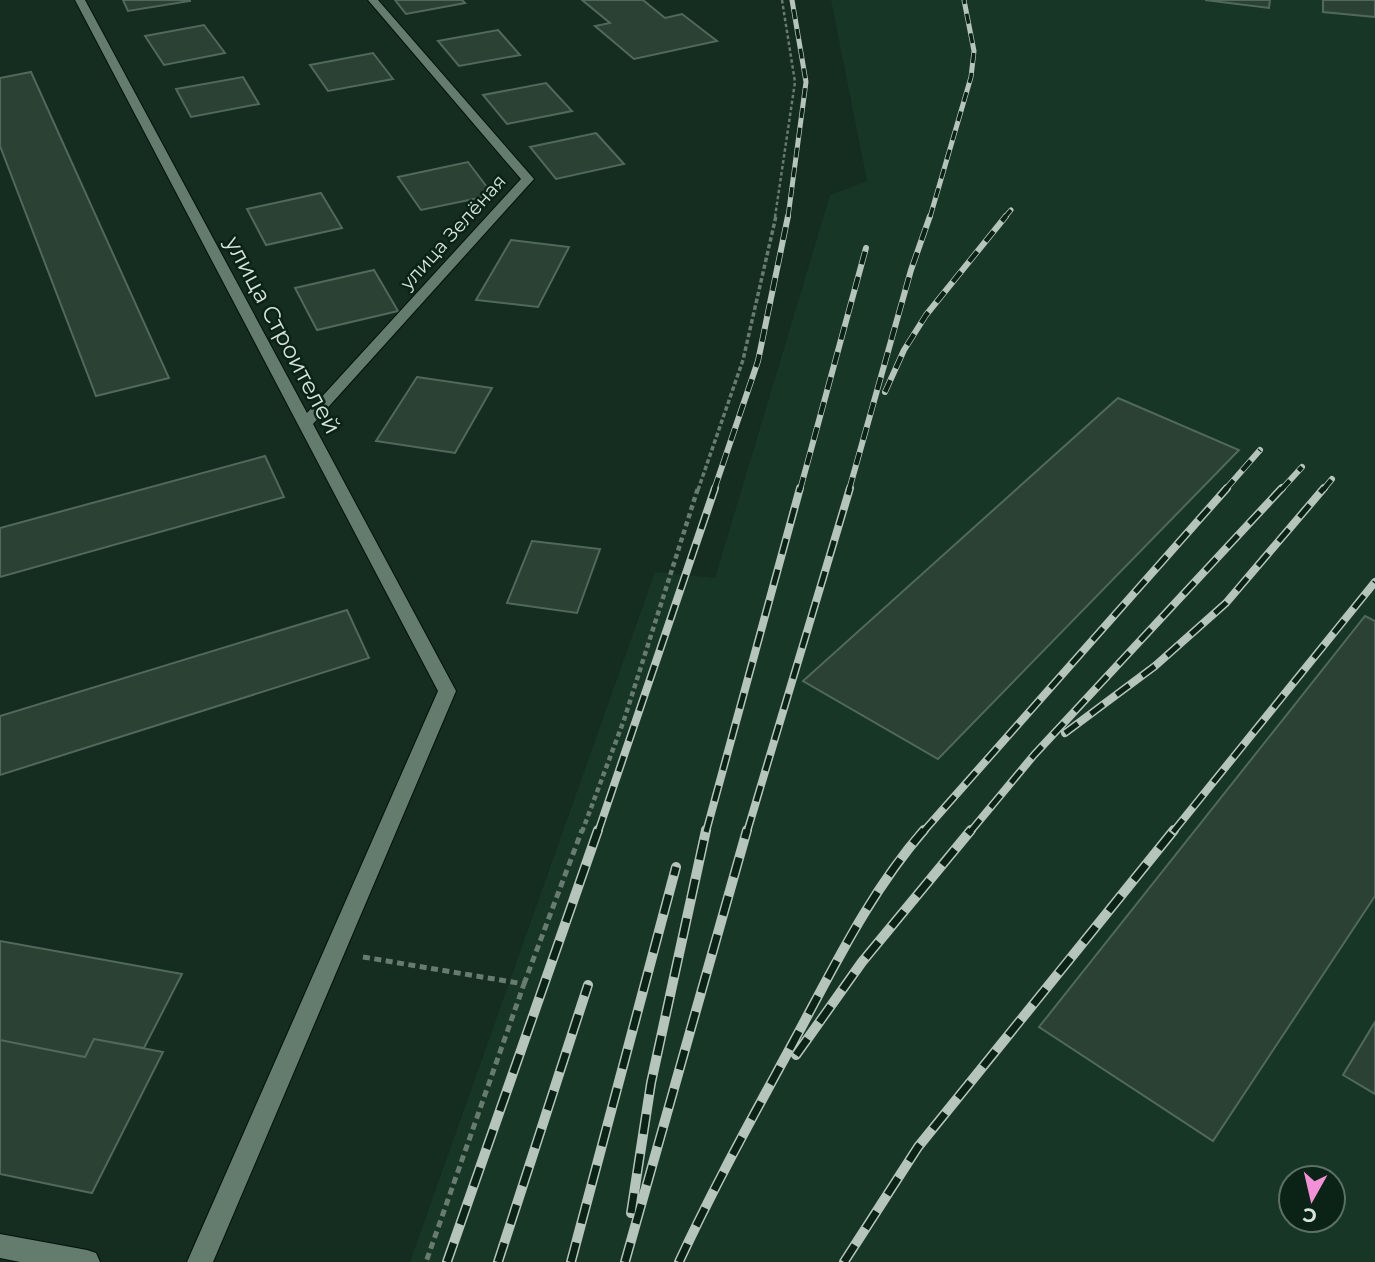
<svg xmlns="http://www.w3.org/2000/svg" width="1375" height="1262" viewBox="0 0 1375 1262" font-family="Montserrat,sans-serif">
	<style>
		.built { fill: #173626; fill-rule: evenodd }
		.building { fill: #2a4134; stroke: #51695b; stroke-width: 2 }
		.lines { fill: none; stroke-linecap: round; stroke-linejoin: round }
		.minor-casing { stroke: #011409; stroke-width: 2 }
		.path-far3 { stroke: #677b70; stroke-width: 2.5; stroke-dasharray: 3.5 2.5; stroke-linecap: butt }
		.path-far2 { stroke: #677b70; stroke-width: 3.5; stroke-dasharray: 4.5 2.5; stroke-linecap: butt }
		.path-far1 { stroke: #677b70; stroke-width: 4.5; stroke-dasharray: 5 3.5; stroke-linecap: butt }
		.path { stroke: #677b70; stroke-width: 5; stroke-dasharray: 7 4.5; stroke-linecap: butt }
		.minor { fill: #637c6d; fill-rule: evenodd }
		.rail-far3-casing { stroke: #b5c5bb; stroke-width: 5 }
		.rail-far2-casing { stroke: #b5c5bb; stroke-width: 6 }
		.rail-far1-casing { stroke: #b5c5bb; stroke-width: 8 }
		.rail-casing { stroke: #b5c5bb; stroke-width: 10 }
		.rail-far3 { stroke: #0b2216; stroke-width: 3.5; stroke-dasharray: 10; stroke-linecap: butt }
		.rail-far2 { stroke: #0b2216; stroke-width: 4.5; stroke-dasharray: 13; stroke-linecap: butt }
		.rail-far1 { stroke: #0b2216; stroke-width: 5; stroke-dasharray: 16; stroke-linecap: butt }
		.rail { stroke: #0b2216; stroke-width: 7; stroke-dasharray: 20; stroke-linecap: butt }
		.labels { text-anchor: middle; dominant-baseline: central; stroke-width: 5; stroke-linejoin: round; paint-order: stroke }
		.far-street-label { font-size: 19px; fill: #d6e4db; stroke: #0b2216 }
		.street-label { font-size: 23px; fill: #d6e4db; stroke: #0b2216 }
	</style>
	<rect width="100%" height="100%" fill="#152c20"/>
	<path class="built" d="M831 0H1375V1262H410L655 572 715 578 830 195 867 181ZM1291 1178H1333V1220H1291Z"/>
	<path class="building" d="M123 0H190V1L128 11Z
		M395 0H462L465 3 406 14Z
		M582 0H643L665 18 682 14 717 41 634 59 595 26 610 23Z
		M1205 0H1270L1269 8Z
		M1323 0H1375V17L1323 12Z
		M204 25 225 53 164 65 145 36Z
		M498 30 520 55 459 66 438 41Z
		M373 53 393 79 328 91 310 65Z
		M31 72 169 378 96 396 0 146V78Z
		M243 77 259 104 191 117 176 89Z
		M546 83 572 111 507 124 483 95Z
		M596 133 624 164 556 179 530 147Z
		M468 162 493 195 421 210 398 177Z
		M321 193 342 228 266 245 247 209Z
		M511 240 569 247 538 307 476 300Z
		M374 270 398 311 317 330 295 288Z
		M417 377 492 388 455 453 376 441Z
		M1118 398 1239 450 938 759 803 681Z
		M265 456 284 497 0 577V528Z
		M532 541 600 549 577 613 507 603Z
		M347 610 369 658 0 775V716Z
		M1365 616 1375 621V896L1213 1141 1039 1027Z
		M0 941 182 974 144 1048 94 1039 85 1057 0 1040Z
		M1375 1022V1094L1343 1075Z
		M94 1039 163 1052 92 1193 0 1174V1040L85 1057Z"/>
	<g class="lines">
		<g class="minor-casing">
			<path id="minor" d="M75 0H85L307 413 521 179 368 0H378L534 179 313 424 456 691 213 1262H187L438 691Z
				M0 1234 87 1250 96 1253 100 1262H20L0 1258Z"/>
		</g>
		<path class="path-far3" d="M775 217 795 82 782 0"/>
		<path class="path-far2" d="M698 490 743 360 776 216"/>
		<path class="path-far1" d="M582 832 624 720 698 488"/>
		<path class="path" d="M363 957 524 984 426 1262
			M524 984 582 830"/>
		<use href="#minor" class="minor"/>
		<g class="rail-far3-casing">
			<path id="rail-far3" d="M788 217 806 82 792 0
				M930 217 971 77 974 51 964 0
				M1005 217 1011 210"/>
		</g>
		<g class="rail-far2-casing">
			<path id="rail-far2" d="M885 392 904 350 926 315 1006 216
				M714 490 758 361 788 216
				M800 490 866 248
				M849 490 911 270 930 216
				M1225 490 1260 450
				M1281 490 1302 467
				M1323 490 1332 479"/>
		</g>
		<g class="rail-far1-casing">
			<path id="rail-far1" d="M1065 733 1155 666 1226 603 1324 488
				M598 832 715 488
				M706 832 800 488
				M747 832 850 488
				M923 832 1227 488
				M970 832 1034 755 1282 488
				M1173 832 1375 582"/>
		</g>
		<g class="rail-casing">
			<path id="rail" d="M796 1055 862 962 971 830
				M631 1213 651 1083 706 830
				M447 1262 598 830
				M498 1262 588 985
				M571 1262 676 867
				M625 1262 747 830
				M679 1262C714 1186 755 1113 795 1039 834 967 870 892 924 830
				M844 1262 918 1147 1174 830"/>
		</g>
		<use href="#rail-far3" class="rail-far3"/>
		<use href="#rail-far2" class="rail-far2"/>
		<use href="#rail-far1" class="rail-far1"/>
		<use href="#rail" class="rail"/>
	</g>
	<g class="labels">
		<g class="far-street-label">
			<text transform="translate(453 232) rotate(-48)">улица Зелёная</text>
		</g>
		<g class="street-label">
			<text transform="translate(283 335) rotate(62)">улица Строителей</text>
		</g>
	</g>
	<g transform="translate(1312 1199) rotate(188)"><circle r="33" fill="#0b2216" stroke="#5c7065" stroke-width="2"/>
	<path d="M0-5L12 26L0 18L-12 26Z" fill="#f391d6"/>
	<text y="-10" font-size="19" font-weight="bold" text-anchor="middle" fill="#d6e4db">С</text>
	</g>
</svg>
